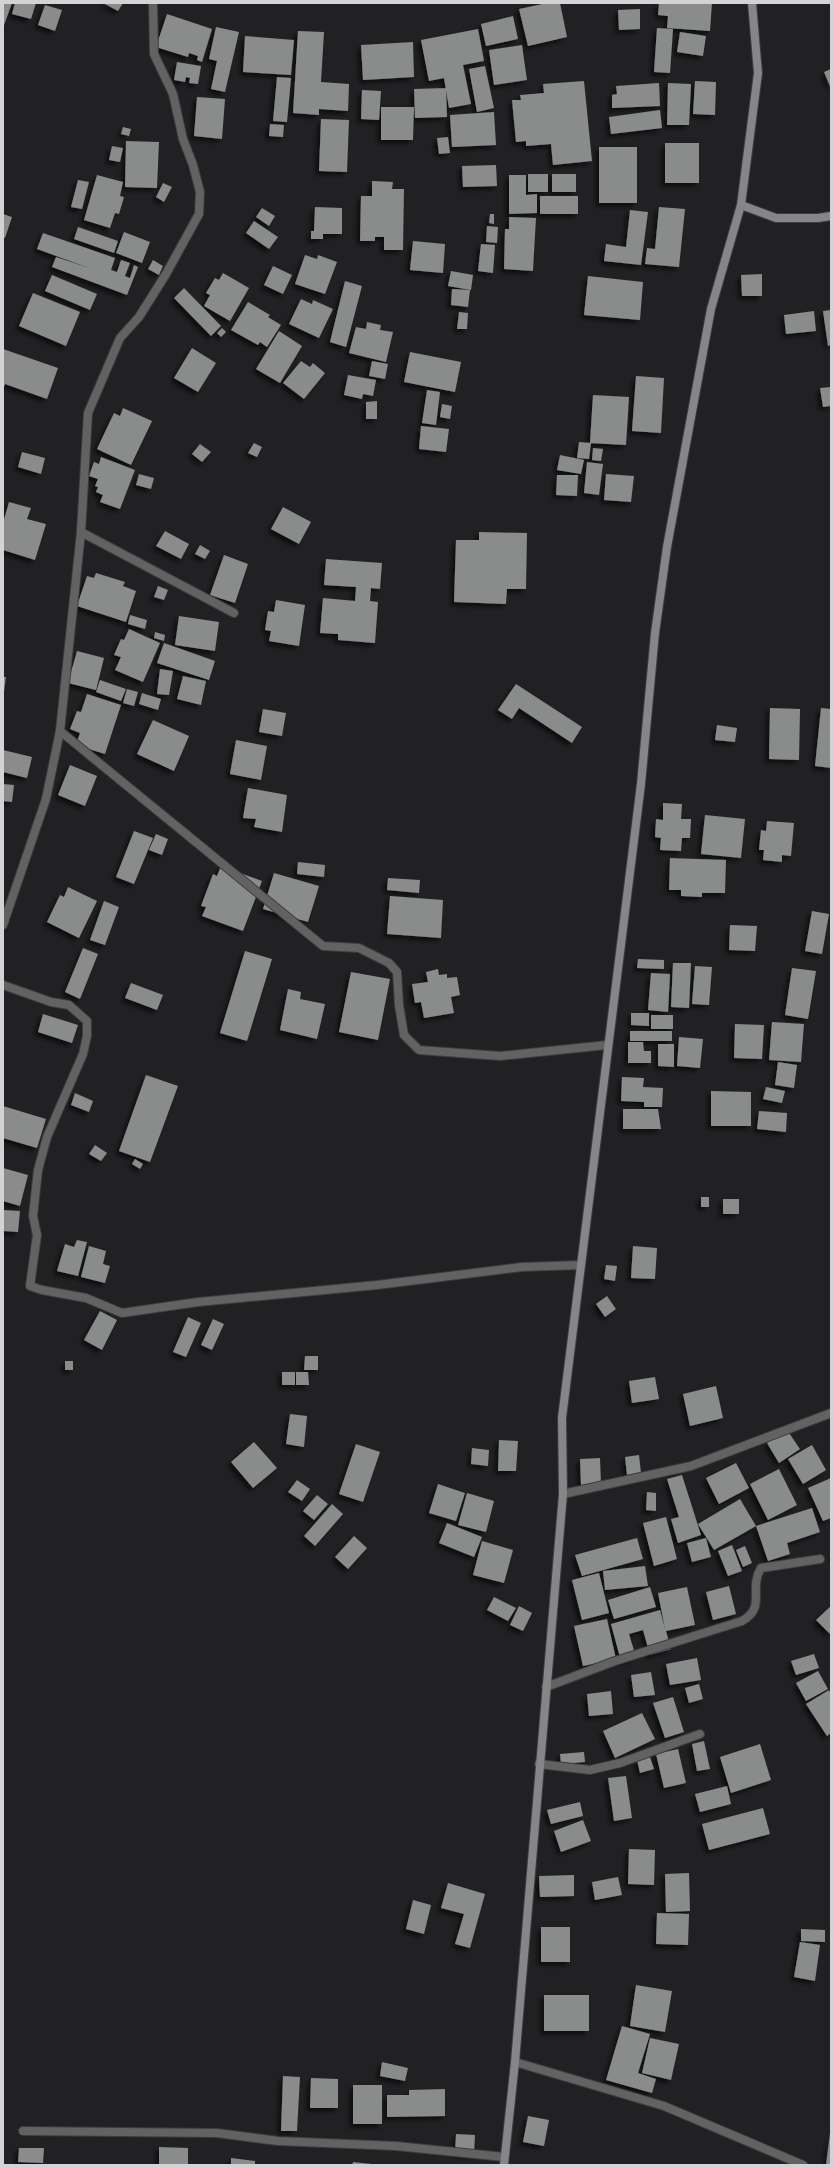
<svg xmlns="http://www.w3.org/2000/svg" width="834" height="2168" viewBox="0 0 834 2168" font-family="Signika,sans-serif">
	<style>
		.building { fill: #898c8a; filter: url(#shadow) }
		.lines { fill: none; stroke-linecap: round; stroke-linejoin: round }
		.street-casing { stroke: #3d3d40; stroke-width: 10 }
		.secondary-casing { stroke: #3d3d40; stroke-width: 10 }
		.street { stroke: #626263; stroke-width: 8 }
		.secondary { stroke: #868688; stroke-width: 8 }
	</style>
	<defs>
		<filter id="shadow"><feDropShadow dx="-3.5" dy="3.5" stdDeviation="2" flood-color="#0009"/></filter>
	</defs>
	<rect width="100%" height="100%" fill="#212124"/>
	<path class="building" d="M3 3H12L3 28Z
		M15 3H36L31 19 12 14Z
		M103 3H123L118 11Z
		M547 3H560L567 37 528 46 519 9Z
		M659 3H712L710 31 667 28 668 16 658 15Z
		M45 5 62 10 55 31 38 25Z
		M640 9V29L619 30 618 10Z
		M167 14 212 29 202 62 197 60 198 56 189 53 188 57 156 47Z
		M513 16 518 39 486 46 481 24Z
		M216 27 239 32 225 92 211 89 217 61 209 59Z
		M657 28 673 29 670 73 654 72Z
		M478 29 484 61 463 65 471 104 449 108 444 78 429 81 421 40Z
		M298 31 324 32 321 82 349 84 348 111 319 109V115L293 113Z
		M680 32 706 36 703 56 677 52Z
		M245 36 294 40 291 75 243 72Z
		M413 42 414 77 363 80 361 45Z
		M522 45 527 80 494 85 489 50Z
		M177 62 201 66 198 84 189 83 190 78 186 77 185 82 174 80Z
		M485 66 494 108 477 112 469 69Z
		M831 69V89L824 72Z
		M277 77 291 78 287 122 273 121Z
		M584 81 592 161 553 165 551 144 526 146V141L516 142 512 100H521L520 95 544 93 543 84Z
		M695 81 716 82 715 115 693 114Z
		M659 83 660 106 612 108V95L617 94 616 86Z
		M668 83 691 84 689 125H667Z
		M446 88 447 117 415 118 414 89Z
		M362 90 381 91 379 120 361 119Z
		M197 97 225 99 222 139 194 136Z
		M381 107H414L413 140H381Z
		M660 110 662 128 611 134 609 117Z
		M494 112 496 145 452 147 450 115Z
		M321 119 349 120 347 172 319 171Z
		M270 124 284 125 283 137 269 136Z
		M123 127 131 129 129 136 121 134Z
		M448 137 450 153 439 154 437 138Z
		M126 141 159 142 157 188 125 187Z
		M665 143H699V183H665Z
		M112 146 123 148 120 162 109 160Z
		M599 147H637V203H599Z
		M496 165 497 186 463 187 462 166Z
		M528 174H548V192H528Z
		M552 174H576V192H552Z
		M97 175 123 182 120 196 124 197 119 214 115 213 110 228 84 220Z
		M509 175H526V195L537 194V213L509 214Z
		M78 180 89 182 82 209 71 207Z
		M372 181 393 182 392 189H404L403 250H384V237H375V241H360L361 196H372Z
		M163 183 172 187 164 202 156 197Z
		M540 196H578V214H540Z
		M315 207 342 208V234H323V239H311V231H314Z
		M659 207 685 209 679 267 645 264 647 248 655 249Z
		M262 208 275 216 269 226 256 217Z
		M630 210 648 212 641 265 604 261 606 244 626 247Z
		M3 214 12 217 5 238 3 237Z
		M490 214H494V224L489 223Z
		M509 217 536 218 533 271 504 269 505 229H509Z
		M254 221 278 237 269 249 246 233Z
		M487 226 498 227 497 243 486 242Z
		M78 227 118 241 114 253 74 239Z
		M124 232 150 242 142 263 116 253Z
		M43 233 115 258 111 270 117 272 121 260 130 263 125 276 130 278 134 265 138 267 127 295 52 267 56 257 92 269 37 249Z
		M413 241 445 244 443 273 410 270Z
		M481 244 495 245 493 273 478 271Z
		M305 255 317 259 318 255 337 262 325 294 295 284Z
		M153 260 163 266 159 275 148 269Z
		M273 266 292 275 283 294 264 285Z
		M451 271 473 275 471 290 448 286Z
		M223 273 249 288 230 321 204 306 210 295 206 293 215 278 219 280Z
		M762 274V296H742L741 275Z
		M52 275 97 294 90 310 45 291Z
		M588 276 643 282 640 320 584 315Z
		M345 281 362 286 346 347 330 342Z
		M184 288 221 326 211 336 174 298Z
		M452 289 470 290 468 307 451 305Z
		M33 293 80 312 66 346 19 326Z
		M301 299 312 304 313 300 333 309 319 338 289 324Z
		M248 302 270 315 268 317 281 325 267 347 260 342 258 345 231 330Z
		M831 310V345L828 346 823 311Z
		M814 311 816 331 786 334 784 315Z
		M459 312 468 313 467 329H457Z
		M367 322 381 325 380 330 393 332 386 362 349 353 356 327 366 329Z
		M222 328 226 332 221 337 217 333Z
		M279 331 302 346 280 383 256 369Z
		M192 348 216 363 198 392 174 378Z
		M3 349 58 368 47 399 5 384 3 389Z
		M410 352 461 362 455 392 404 382Z
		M301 361 310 367 313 363 325 373 304 399 283 383Z
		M372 361 388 364 385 379 369 376Z
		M348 375 376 380 373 396 363 394 362 399 344 395Z
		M636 376 664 378 661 433 632 431Z
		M831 387V406L823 407 820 388Z
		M427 390 440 392 436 425 422 423Z
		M593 395 629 397 626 445 590 443Z
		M377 401V419H366V402Z
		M442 404 452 406 450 419 440 417Z
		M123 408 152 421 131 465 97 449 114 413 120 416Z
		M421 426 449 429 446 452 419 449Z
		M579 442 591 443 589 459 577 458Z
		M254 443 262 447 257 457 248 453Z
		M200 444 211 452 202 462 192 454Z
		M593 448 603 449 601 461 592 460Z
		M22 452 45 458 41 474 18 467Z
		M560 455 584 460 581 474 557 470Z
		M101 457 135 470 120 509 100 502 103 495 96 492 98 487 95 486 98 479 89 476 94 462 99 464Z
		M587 462 603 464 599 495 584 493Z
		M139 474 154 478 151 489 136 485Z
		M606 474 634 476 631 502 604 500Z
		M557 475H578L577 496 556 495Z
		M9 502 31 508 27 519 46 524 35 560 3 550V523Z
		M283 507 311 522 299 544 271 529Z
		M165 531 189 544 181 559 156 546Z
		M479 532 527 533 526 589H507L506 604 454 602 456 540H479Z
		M200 545 210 551 205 559 195 554Z
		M224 555 248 564 235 603 210 595Z
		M326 559 382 563 380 589 371 588 370 601 378 602 375 643 338 640V634L320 633 323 598 355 601 356 587 324 585Z
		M96 573 125 582 123 586 136 591 126 622 77 606 87 576 94 578Z
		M158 586 168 590 164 600 154 597Z
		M276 600 305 605 299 646 269 641 271 631 265 630 268 611 274 612Z
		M130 615 147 620 145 629 128 624Z
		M179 616 219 622 215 651 175 645Z
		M129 629 160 643 143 682 115 670 121 657 114 655 121 639 124 640Z
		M155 632 165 635 164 641 154 638Z
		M164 643 215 661 209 680 157 663Z
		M77 651 104 658 96 690 68 683Z
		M160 669 173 671 169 695 157 694Z
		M183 676 206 681 201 705 177 699Z
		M3 677H6L4 692H3Z
		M100 680 126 689 121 701 96 692Z
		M516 684 582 727 572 743 519 708 512 719 498 710Z
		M127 689 138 692 134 706 123 703Z
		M142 693 161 699 158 710 139 704Z
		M87 694 121 705 105 754 76 745 80 733 70 729 77 711 81 712Z
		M770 708 800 709 799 760 769 759Z
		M821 708 831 709V768L815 766Z
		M263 709 286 713 282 736 259 732Z
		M153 720 189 736 174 771 137 754Z
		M717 725 737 728 735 742 715 740Z
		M236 740 267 746 261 780 230 774Z
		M3 750 32 757 27 778 3 772Z
		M70 765 97 776 85 806 58 795Z
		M3 784 14 785 12 802 3 801Z
		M248 788 287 795 282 832 254 827 256 819 243 818Z
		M663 803 682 804 681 819H691L690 838H682L681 851 660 850 661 838 655 837 656 819 663 820Z
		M705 815 745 819 741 858 701 854Z
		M767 821 794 823 791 856 782 855V862L763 860 764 850H759L761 830 766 831Z
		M134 831 153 838 134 884 116 877Z
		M156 834 168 839 162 855 149 850Z
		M670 858 726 860 725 893H702V897L681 896V890H669Z
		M298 862 325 865 324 877 297 874Z
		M221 866 262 881 243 931 202 916 206 907 201 906 213 874 217 876Z
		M274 873 319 886 308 922 263 909Z
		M388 878 420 880 419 893 387 890Z
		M68 887 97 901 79 938 47 922 60 895 64 897Z
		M390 896 443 900 441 938 387 934Z
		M104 901 119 907 105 945 90 940Z
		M812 911 829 914 822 954 805 951Z
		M730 925 757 926 755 951 729 950Z
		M83 948 98 954 80 999 65 992Z
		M245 951 272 959 247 1041 220 1033Z
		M638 959 664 960V969L637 968Z
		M673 963H691L689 1008 671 1007Z
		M695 966 712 967 709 1005 692 1004Z
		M792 968 816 971 808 1019 785 1015Z
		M438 969 439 975 447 974V978L457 977 460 995 451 997 454 1013 424 1018 421 1002 415 1003 412 984 428 982 426 972Z
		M351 972 390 979 378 1040 339 1032Z
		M651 973 670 974 668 1012 648 1010Z
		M131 983 163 995 157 1010 125 998Z
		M288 989 301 992 300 999 325 1004 317 1039 280 1030Z
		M631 1013H649V1026L631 1025Z
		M43 1014 78 1025 72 1043 38 1032Z
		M651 1015H673V1029H651Z
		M772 1022 804 1024 801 1062 769 1060Z
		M735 1024 764 1025 762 1059 734 1058Z
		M630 1031H672V1041H630Z
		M679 1037 703 1039 700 1068 677 1066Z
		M628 1042H643L644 1051H651V1063H628Z
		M658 1044H674V1067L658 1066Z
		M778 1062 797 1065 794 1088 775 1085Z
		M146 1075 178 1086 150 1162 119 1151Z
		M622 1077 644 1078 643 1087 663 1088 662 1107H644V1102L621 1101Z
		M766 1087 785 1091 782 1103 763 1099Z
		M711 1091 751 1092V1126H711Z
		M75 1093 93 1101 89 1112 71 1105Z
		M3 1106 46 1119 37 1148 3 1138Z
		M623 1109H658L661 1129H623Z
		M759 1111 787 1113 786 1132 757 1129Z
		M95 1145 107 1153 101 1161 89 1154Z
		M135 1159 143 1164 140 1169 132 1164Z
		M3 1168 28 1175 20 1206 3 1201Z
		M701 1197H709V1207H701Z
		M723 1199H739V1214H723Z
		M3 1210 20 1211 18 1232 3 1231Z
		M77 1240 87 1242 78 1276 57 1271 65 1244 74 1247Z
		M89 1246 106 1251 103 1264 110 1266 105 1283 81 1277Z
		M633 1246 657 1248 655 1279 631 1278Z
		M606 1265 617 1266 615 1281 604 1279Z
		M607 1296 616 1309 605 1317 596 1304Z
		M100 1311 117 1320 102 1350 84 1340Z
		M188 1317 201 1323 186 1357 173 1352Z
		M213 1319 224 1324 212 1350 201 1345Z
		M305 1356H318V1370H304Z
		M65 1361H73V1370H65Z
		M282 1372H295V1385H282Z
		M296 1372H308L309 1385H296Z
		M655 1377 659 1399 632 1403 629 1381Z
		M716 1386 723 1418 690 1426 683 1394Z
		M290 1414 307 1416 304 1447 286 1444Z
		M787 1430 800 1449 779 1463 767 1443Z
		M499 1440 518 1441 516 1471H498Z
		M254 1442 277 1468 253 1488 231 1462Z
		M356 1444 380 1452 363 1502 339 1494Z
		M812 1445 826 1470 803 1484 788 1459Z
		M472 1448 489 1450 488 1466 471 1464Z
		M639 1455 641 1473 627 1475 625 1457Z
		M600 1458 601 1484 581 1485 580 1459Z
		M736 1463 749 1488 719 1504 706 1478Z
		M779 1469 797 1505 768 1520 750 1484Z
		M682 1475 701 1535 678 1543 671 1519 679 1517 667 1479Z
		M831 1478V1518L823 1521 808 1488Z
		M297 1480 310 1489 302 1501 288 1492Z
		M438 1484 465 1493 456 1521 429 1513Z
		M647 1492 656 1493V1511L646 1510Z
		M467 1493 494 1501 486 1532 458 1525Z
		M317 1495 328 1504 314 1520 303 1511Z
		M740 1499 756 1526 714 1550 698 1524Z
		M332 1504 343 1514 315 1546 304 1536Z
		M812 1508 820 1532 787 1543 790 1554 768 1561 756 1526Z
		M666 1517 677 1559 654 1566 643 1523Z
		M447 1523 482 1537 474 1557 439 1543Z
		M354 1536 367 1548 348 1569 335 1557Z
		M637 1538 643 1559 582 1576 575 1555Z
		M706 1538 711 1557 692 1562 687 1543Z
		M482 1541 513 1550 504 1583 473 1575Z
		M732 1545 742 1571 728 1576 718 1551Z
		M745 1546 752 1563 743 1567 736 1550Z
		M645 1566 648 1586 605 1590 603 1571Z
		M599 1573 609 1613 582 1620 572 1580Z
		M729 1586 736 1614 713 1620 706 1592Z
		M650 1587 656 1607 614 1619 608 1600Z
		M687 1587 695 1625 666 1631 671 1649 650 1655 643 1630 629 1634 636 1657 621 1661 611 1624 660 1610 665 1629 658 1593Z
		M494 1597 516 1608 508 1621 487 1610Z
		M519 1606 532 1613 523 1631 510 1625Z
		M831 1606V1635L816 1620Z
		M607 1619 616 1659 583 1666 574 1626Z
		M814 1654 819 1668 796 1675 791 1661Z
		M697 1658 701 1680 670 1685 666 1664Z
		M818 1671 828 1689 806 1701 796 1683Z
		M651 1672 655 1695 634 1697 631 1675Z
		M699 1684 703 1699 689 1703 685 1688Z
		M829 1690 831 1694V1733L827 1736 806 1704Z
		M611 1691 613 1714 589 1716 587 1694Z
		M673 1697 684 1732 665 1738 653 1703Z
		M642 1713 655 1739 615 1758 603 1731Z
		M704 1741 710 1769 697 1771 692 1744Z
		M760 1744 771 1780 731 1793 720 1757Z
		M678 1749 686 1783 664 1788 656 1754Z
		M584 1752 585 1762 561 1764 560 1754Z
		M650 1757 654 1769 640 1773 637 1760Z
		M626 1776 632 1818 614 1821 608 1778Z
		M727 1786 731 1804 700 1812 695 1794Z
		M580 1802 583 1816 551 1824 547 1810Z
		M763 1808 770 1834 709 1850 702 1824Z
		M583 1820 591 1841 561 1852 554 1831Z
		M629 1849 655 1850 654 1885 628 1884Z
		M689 1873 690 1911 666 1912 665 1874Z
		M574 1875V1896L540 1897 539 1876Z
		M618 1877 622 1895 595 1900 592 1882Z
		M448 1883 485 1894 470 1948 455 1944 464 1914 441 1908Z
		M413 1900 431 1905 424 1934 406 1929Z
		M657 1913 689 1914 688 1945 656 1944Z
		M541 1927H570V1962H541Z
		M801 1929 825 1930V1942L801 1941Z
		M800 1942 820 1945 815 1981 794 1977Z
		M636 1985 672 1991 665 2032 630 2026Z
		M544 1995H589V2031H544Z
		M622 2026 650 2034 638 2073 656 2079 652 2093 606 2080Z
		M650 2038 679 2044 671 2080 642 2073Z
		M382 2062 408 2068 405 2081 380 2076Z
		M283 2076 300 2077 297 2131H281Z
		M311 2078 338 2079V2108H310Z
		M353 2085H382V2124H353Z
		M445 2089V2116L387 2117V2095H409V2090Z
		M528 2116 549 2120 544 2146 523 2142Z
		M830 2133 831 2165H826Z
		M456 2134 475 2135 474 2154 455 2153Z
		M159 2147 188 2148V2165H159Z
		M19 2148H44L43 2163 18 2162Z
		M231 2158 255 2161V2165H231Z
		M353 2162 372 2164V2165H352Z"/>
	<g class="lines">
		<g class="street-casing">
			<path id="street" d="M81 532 234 613
				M60 731 323 946 359 948 389 963 397 972 399 1005 404 1035 419 1050 500 1056 607 1045
				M3 925 46 799 60 731 81 532 88 413 120 338 139 317 166 274 199 214 200 192 193 165 183 139 173 94 154 54 153 3
				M3 985 51 1002 69 1005 87 1021V1036L83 1054 47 1137 38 1170 33 1216 37 1235 30 1286 42 1290 86 1298 122 1313 198 1302 377 1285 522 1267 580 1265
				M563 1494 691 1466 831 1413
				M546 1687 615 1661 742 1621C767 1607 748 1589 761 1568L820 1559
				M539 1764 590 1770 620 1763 700 1734
				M515 2062 664 2106 803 2165
				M23 2131 217 2133 278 2141 396 2146 504 2157"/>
		</g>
		<g class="secondary-casing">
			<path id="secondary" d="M752 3 758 73 741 205 776 218H818L831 216
				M504 2165 515 2062 563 1494 562 1418 641 784 655 633 667 547 711 309 741 205"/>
		</g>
		<use href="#street" class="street"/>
		<use href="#secondary" class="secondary"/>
	</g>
	<rect width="834" height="2168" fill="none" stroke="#d3d3d5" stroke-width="8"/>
</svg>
